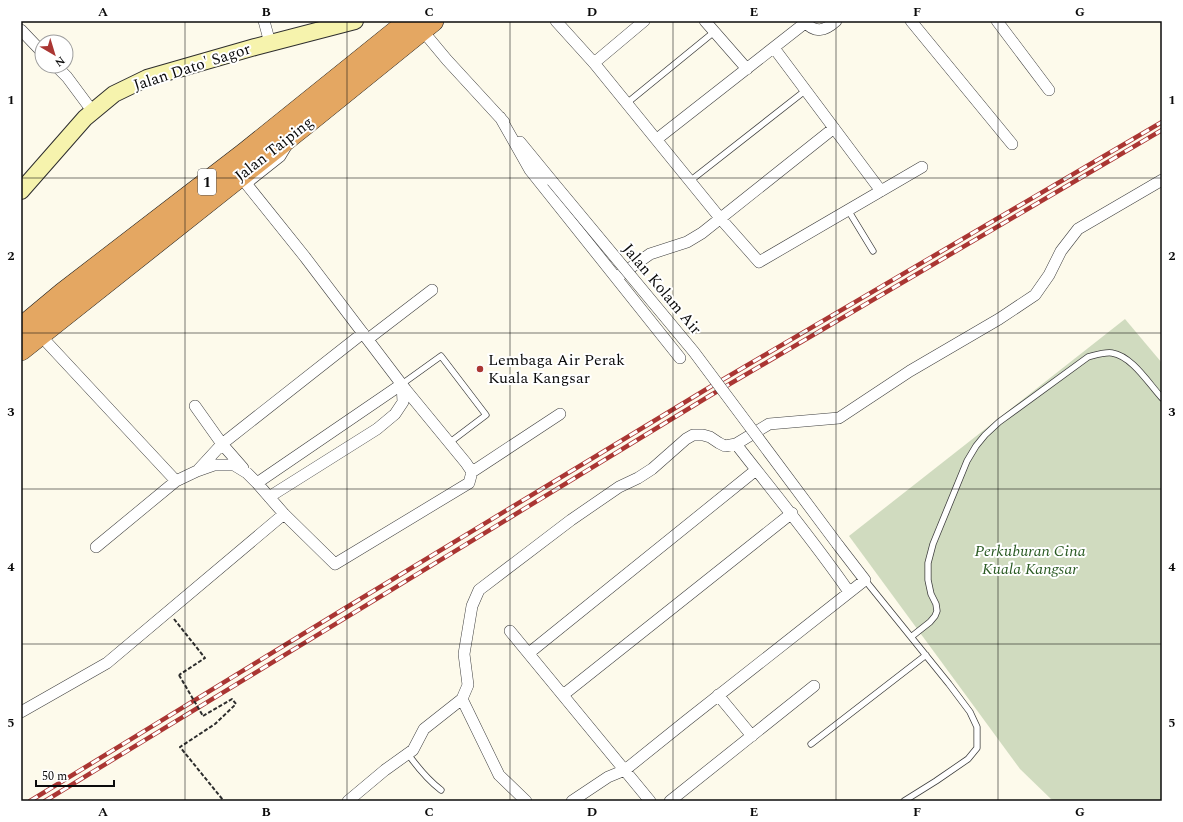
<svg xmlns="http://www.w3.org/2000/svg" width="1183" height="822" viewBox="0 0 1183 822" font-family="Spectral,serif">
	<style>
		.cemetery { fill: #d0dbbf }
		.lines { fill: none; stroke-linecap: round; stroke-linejoin: round }
		.lane-casing { stroke: #3e3e3e; stroke-width: 7 }
		.street-casing { stroke: #3e3e3e; stroke-width: 12 }
		.secondary-casing { stroke: #2d2d2d; stroke-width: 18 }
		.highway-casing { stroke: #1c1c1c; stroke-width: 22 }
		.path { stroke: #2d2d2d; stroke-width: 2; stroke-dasharray: 4 2; stroke-linecap: butt }
		.lane { stroke: #fff; stroke-width: 5.5 }
		.street { stroke: #fff; stroke-width: 11 }
		.secondary { stroke: #f6f3ad; stroke-width: 16 }
		.highway { stroke: #e4a762; stroke-width: 21 }
		.rail-casing { stroke: #aa3633; stroke-width: 4.5 }
		.rail { stroke: #fff; stroke-width: 3; stroke-dasharray: 9; stroke-linecap: butt }
		.street-bridge-casing { stroke: #3e3e3e; stroke-width: 12; stroke-linecap: butt }
		.path-bridge { stroke: #2d2d2d; stroke-width: 2; stroke-dasharray: 4 2; stroke-linecap: butt }
		.street-bridge { stroke: #fff; stroke-width: 11 }
		.grid { fill: none; stroke: #0b0b0b; stroke-width: 1; stroke-opacity: 0.55 }
		.poi-dot { fill: #aa3633; stroke: #fff; stroke-width: 1.5 }
		.labels { text-anchor: middle; dominant-baseline: central; stroke-width: 4; stroke-linejoin: round; paint-order: stroke }
		.shield { fill: #fff; stroke: #545454; stroke-width: 1 }
		.shield-label { font-size: 15px; font-weight: bold; fill: #0b0b0b }
		.street-label { font-size: 16px; fill: #0b0b0b; stroke: #fff }
		.poi-label { font-size: 16px; fill: #0b0b0b; stroke: #fff; text-anchor: start }
		.park-label { font-size: 16px; font-style: italic; fill: #2a5a23; stroke: #fff }
		.neatline { fill: none; stroke: #0b0b0b; stroke-width: 1.5 }
		.grid-label { font-size: 13px; text-anchor: middle; font-weight: bold; fill: #0b0b0b }
	</style>
	<rect width="100%" height="100%" fill="#fdfaeb"/>
	<path class="cemetery" d="M1125 319 1162 363V801H1053L1020 769 849 536Z"/>
	<g class="lines">
		<g class="lane-casing">
			<path id="lane" d="M627 103 714 32
				M690 181 806 90
				M248 185 282 158 288 148
				M848 210 873 251
				M402 384 441 356 486 415 449 443
				M865 580 949 684 970 712 977 727V748L968 759 936 781 904 801
				M911 637 930 622 935 616 937 611 936 604 931 594 928 580V563L933 544 967 461 976 446 985 435 999 422 1088 357C1096 355 1104 352 1112 353 1132 356 1149 384 1162 398
				M811 744 926 655
				M408 754C418 768 428 780 441 790"/>
		</g>
		<g class="street-casing">
			<path id="street" d="M264 21 270 43
				M556 21 594 63 720 218 759 262 922 167
				M705 21 747 69
				M804 21C815 34 825 31 836 21
				M911 21 1012 144
				M997 21 1049 90
				M21 30 42 52
				M422 30 447 60 504 122
				M774 48 881 191
				M594 63 644 21
				M56 66 67 77 93 112
				M500 117 530 170 680 358
				M657 139 805 23
				M520 142 552 181
				M619 276 650 254 687 242 702 233 834 128
				M40 335 176 481
				M368 339 432 290
				M195 406 222 444 243 468
				M736 444C774 493 814 541 849 592
				M199 469 222 444 363 333
				M472 472 560 414
				M257 483 402 384
				M269 497 377 429 395 414 403 402 402 384
				M96 547 176 481 197 471 214 465H234L247 473 257 483 284 514 335 564 469 483 472 472 466 463 406 390 305 257 240 176
				M510 631 650 801
				M529 653 756 470
				M563 695 792 513
				M718 695 752 736
				M462 699 468 685 464 654 472 606 479 590 571 520 619 487 638 478 652 469 686 439 693 435H703L710 437 719 443 725 446 736 444 769 424 839 418 910 371 999 319 1035 295 1049 275 1061 251 1078 229 1162 180
				M21 712 107 663 284 514
				M348 801 385 770 413 750 424 729 462 699 499 775 526 801
				M572 801 608 777 625 770 686 721 865 580 838 545
				M670 801 814 686"/>
		</g>
		<g class="secondary-casing">
			<path id="secondary" d="M21 191 85 118 114 94 147 78 255 47 355 21"/>
		</g>
		<g class="highway-casing">
			<path id="highway" d="M21 328 63 293 245 153 409 21
				M21 350 307 123 433 21"/>
		</g>
		<path class="path" d="M174 619 205 658 179 675
			M203 716 232 699 236 704 215 724 180 747 223 800 222 801"/>
		<use href="#lane" class="lane"/>
		<use href="#street" class="street"/>
		<use href="#secondary" class="secondary"/>
		<use href="#highway" class="highway"/>
		<g class="rail-casing">
			<path id="rail" d="M30 801 347 607 705 390 1162 122
				M45 801 711 395 1162 130"/>
		</g>
		<use href="#rail" class="rail"/>
		<g class="street-bridge-casing">
			<path id="street-bridge" d="M552 181 694 352 838 545"/>
		</g>
		<path class="path-bridge" d="M179 675 203 716"/>
		<use href="#street-bridge" class="street-bridge"/>
	</g>
	<path class="grid" d="M185 21V801M347 21V801M510 21V801M673 21V801M836 21V801M998 21V801M21 178H1162M21 333H1162M21 489H1162M21 644H1162"/>
	<circle class="poi-dot" cx="480" cy="369" r="4"/>
	<g class="labels">
		<rect class="shield" x="198" y="169" width="18" height="26" rx="3"/>
		<g class="shield-label">
			<text x="207" y="182">1</text>
		</g>
		<g class="street-label">
			<text transform="translate(192 67) rotate(-18)">Jalan Dato' Sagor</text>
			<text transform="translate(274 149) rotate(-38)">Jalan Taiping</text>
			<text transform="translate(662 289) rotate(50)">Jalan Kolam Air</text>
		</g>
		<g class="poi-label">
			<text x="488" y="360">Lembaga Air Perak<tspan x="488" dy="18">Kuala Kangsar</tspan></text>
		</g>
		<g class="park-label">
			<text x="1030" y="551">Perkuburan Cina<tspan x="1030" dy="18">Kuala Kangsar</tspan></text>
		</g>
	</g>
	<rect width="1183" height="822" fill="none" stroke="#ffffff" stroke-width="44"/>
	<g transform="translate(54 54) rotate(142)"><circle r="19" fill="#ffffff" stroke="#9d9d9d"/>
	<path d="M0-3L7 15L0 10L-7 15Z" fill="#aa3633"/>
	<text y="-6" font-size="11" font-weight="bold" text-anchor="middle" fill="#0b0b0b">N</text>
	</g>
	<path d="M36 780v6h78v-6" fill="none" stroke="#0b0b0b" stroke-width="2"/>
	<text x="42" y="780" font-size="12" fill="#0b0b0b" stroke="#ffffff" stroke-width="3" paint-order="stroke">50 m</text>
	<rect x="22" y="22" width="1139" height="778" class="neatline"/>
	<g class="grid-label">
		<text x="103" y="16">A</text>
		<text x="266" y="16">B</text>
		<text x="429" y="16">C</text>
		<text x="592" y="16">D</text>
		<text x="754" y="16">E</text>
		<text x="917" y="16">F</text>
		<text x="1080" y="16">G</text>
		<text x="11" y="104">1</text>
		<text x="1172" y="104">1</text>
		<text x="11" y="260">2</text>
		<text x="1172" y="260">2</text>
		<text x="11" y="416">3</text>
		<text x="1172" y="416">3</text>
		<text x="11" y="571">4</text>
		<text x="1172" y="571">4</text>
		<text x="11" y="727">5</text>
		<text x="1172" y="727">5</text>
		<text x="103" y="816">A</text>
		<text x="266" y="816">B</text>
		<text x="429" y="816">C</text>
		<text x="592" y="816">D</text>
		<text x="754" y="816">E</text>
		<text x="917" y="816">F</text>
		<text x="1080" y="816">G</text>
	</g>
</svg>
